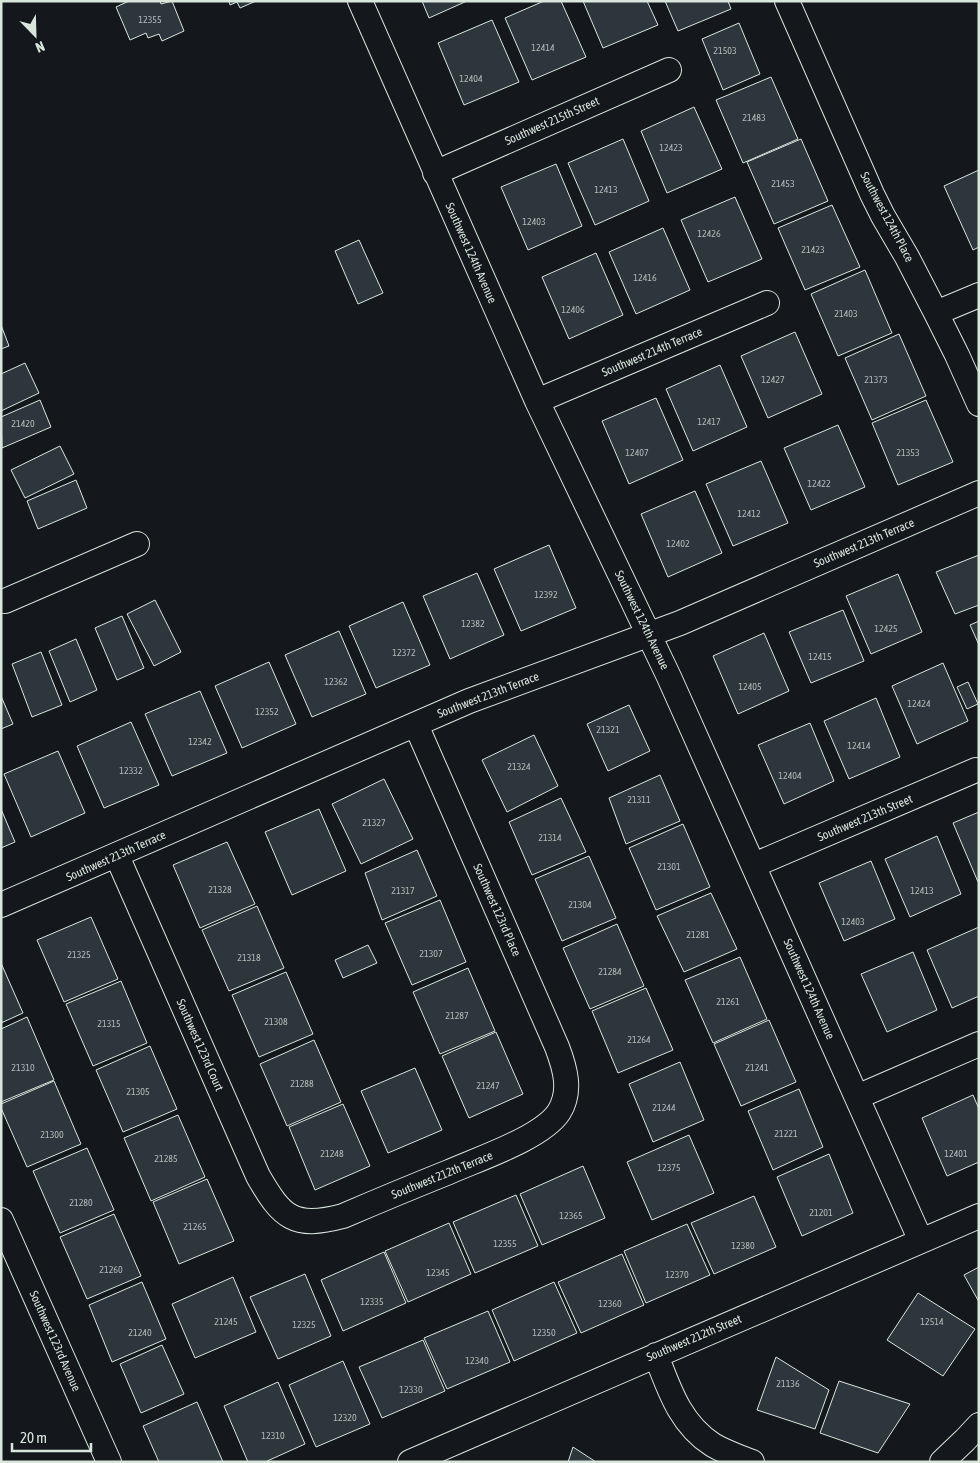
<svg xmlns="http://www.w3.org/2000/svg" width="980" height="1463" viewBox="0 0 980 1463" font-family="'Asap Condensed',sans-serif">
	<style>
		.building { fill: #2c363c; stroke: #d8e6dc }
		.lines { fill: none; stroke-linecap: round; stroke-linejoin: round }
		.street-casing { stroke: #d8e6dc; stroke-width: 26 }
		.street { stroke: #14181c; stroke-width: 24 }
		.labels { text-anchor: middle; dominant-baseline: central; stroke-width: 4; stroke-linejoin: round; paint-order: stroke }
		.number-label { font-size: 10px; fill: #adbab4 }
		.street-label { font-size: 12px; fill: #d8e6dc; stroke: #14181c }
	</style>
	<rect width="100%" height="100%" fill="#14181c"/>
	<path class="building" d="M129 1H160L161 4 172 1 184 31 162 41 159 34 148 38 146 33 130 40 116 7Z
		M229 1H256L240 8 237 2 230 5Z
		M422 1H467L429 18Z
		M544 1H561L586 57 532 80 505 18Z
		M583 1H647L658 25 603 48Z
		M665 1H728L731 9 678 31Z
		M492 20 519 82 464 105 438 43Z
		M739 23 760 74 723 90 702 39Z
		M771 77 798 139 743 163 716 100Z
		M694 107 722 169 667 193 641 131Z
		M623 139 649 201 595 225 568 163Z
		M801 139 828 201 774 224 747 162Z
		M556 164 582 226 528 250 501 187Z
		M979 170V247L973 250 944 186Z
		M735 197 762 259 708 282 681 220Z
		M832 205 860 267 805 290 778 228Z
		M663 228 690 290 636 314 609 252Z
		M359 240 383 293 358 304 335 251Z
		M596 253 623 315 569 339 542 277Z
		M865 270 892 333 838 356 811 294Z
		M1 325 9 346 1 349Z
		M795 332 822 394 768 418 741 356Z
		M899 334 926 396 872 420 845 358Z
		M25 363 39 393 1 411V374Z
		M720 365 747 427 693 451 666 389Z
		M656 398 683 460 629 484 602 421Z
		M40 400 51 427 2 448 1 417Z
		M926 400 953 462 898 485 872 423Z
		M838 425 865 487 811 510 784 448Z
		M60 446 74 474 25 498 11 470Z
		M761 461 788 523 733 546 706 484Z
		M76 480 87 508 38 529 27 501Z
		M695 491 722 553 668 577 641 514Z
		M549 545 576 608 521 631 494 569Z
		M979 555V605L955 614 936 572Z
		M477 573 504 635 450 659 423 596Z
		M898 574 922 632 871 654 846 596Z
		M155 600 181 652 154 666 127 614Z
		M403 602 430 665 376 688 349 626Z
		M843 610 864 661 811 683 789 632Z
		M122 616 144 668 117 680 95 628Z
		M979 621V645L970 625Z
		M339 631 366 694 312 717 285 655Z
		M764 633 789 691 738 714 713 656Z
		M76 639 97 690 70 702 49 651Z
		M41 652 62 705 32 717 12 664Z
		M269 662 296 724 242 748 215 686Z
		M943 663 968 721 917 744 892 686Z
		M968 682 978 704 967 709 957 687Z
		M200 691 227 753 172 776 145 714Z
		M1 696 13 724 1 729Z
		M876 698 900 757 849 779 824 721Z
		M629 705 650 751 608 771 587 724Z
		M131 722 159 785 104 808 77 746Z
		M810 723 834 781 784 804 758 745Z
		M534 735 558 786 507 812 482 760Z
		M58 751 85 813 31 837 4 774Z
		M660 775 680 821 626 844 609 798Z
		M384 779 413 839 361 864 332 804Z
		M561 798 586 852 532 875 509 822Z
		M1 809 15 842 1 848Z
		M319 809 346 871 292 895 265 832Z
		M979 812V881L978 882 953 823Z
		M683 824 710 887 656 910 629 848Z
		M937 836 961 894 910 917 885 859Z
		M227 842 255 904 200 928 173 865Z
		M417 850 437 896 382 920 365 873Z
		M589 856 616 918 562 941 535 879Z
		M871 861 895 919 844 941 819 883Z
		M711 893 737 949 684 972 657 916Z
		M440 900 466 962 412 985 385 923Z
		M257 906 284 968 229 991 202 930Z
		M91 917 118 979 64 1002 37 940Z
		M617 924 644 986 590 1009 563 948Z
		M979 927V996L952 1008 927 950Z
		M368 945 377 963 343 978 335 960Z
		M913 952 937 1010 887 1032 861 974Z
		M740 957 767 1019 713 1043 685 980Z
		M1 963 23 1013 1 1023Z
		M468 968 495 1031 440 1054 413 992Z
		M286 972 313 1034 259 1057 232 995Z
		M121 981 147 1043 93 1066 66 1004Z
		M646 988 673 1050 618 1073 592 1011Z
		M27 1017 54 1080 1 1102V1029Z
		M769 1020 796 1082 741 1106 714 1044Z
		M496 1032 523 1094 469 1118 442 1056Z
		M314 1040 341 1102 287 1126 260 1064Z
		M150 1046 177 1109 123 1132 96 1070Z
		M680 1062 704 1120 653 1142 629 1084Z
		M415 1068 442 1130 388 1153 361 1091Z
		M54 1081 81 1144 27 1167 1 1108V1104Z
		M799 1089 823 1147 773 1170 748 1111Z
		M973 1095 979 1109V1162L947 1176 922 1118Z
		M343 1104 370 1166 315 1190 289 1127Z
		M178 1115 205 1177 151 1201 124 1138Z
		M689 1135 714 1193 652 1220 627 1162Z
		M87 1148 114 1210 60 1233 33 1171Z
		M829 1154 853 1213 802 1236 777 1177Z
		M583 1166 605 1218 542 1245 520 1194Z
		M207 1179 234 1241 179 1264 153 1202Z
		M516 1195 538 1246 475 1273 453 1222Z
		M754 1196 776 1247 714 1274 691 1223Z
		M114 1214 141 1276 87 1299 60 1237Z
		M449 1223 471 1274 408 1302 385 1251Z
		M687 1224 710 1275 646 1303 624 1251Z
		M384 1252 406 1303 343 1331 321 1280Z
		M622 1254 644 1305 581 1333 558 1282Z
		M979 1267V1302L964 1275Z
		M305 1274 331 1336 278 1359 250 1297Z
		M233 1277 256 1332 195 1358 172 1304Z
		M142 1282 166 1339 112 1362 89 1305Z
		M554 1282 577 1333 514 1361 492 1310Z
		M918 1293 975 1329 943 1376 887 1340Z
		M488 1311 510 1362 447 1389 424 1338Z
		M423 1340 445 1391 382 1418 359 1367Z
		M162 1345 184 1394 141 1413 120 1364Z
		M776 1357 829 1390 815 1429 757 1410Z
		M343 1361 370 1424 316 1447 289 1385Z
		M839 1381 910 1404 878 1453 820 1433Z
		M278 1382 305 1444 265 1462H248L224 1406Z
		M197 1402 223 1462H159L143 1426Z
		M573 1447 596 1462H568Z"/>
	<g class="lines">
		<g class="street-casing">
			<path id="street" d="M360 1 537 401 669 677 921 1241
				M787 1 872 194 883 216 907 257 936 313 957 355 979 404
				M435 173 669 70
				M936 313 979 295
				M537 401 767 303
				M5 601 137 544
				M117 856 258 1176C282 1218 294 1229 343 1216 378 1201 414 1186 449 1172 478 1159 542 1138 559 1112 572 1091 565 1068 557 1047L416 725
				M754 865 976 770
				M1 905 469 701 680 623 979 493
				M857 1097 979 1044
				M1 1220 109 1462
				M656 1355C669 1389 680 1424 713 1445 725 1452 739 1457 752 1462
				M410 1462 979 1216
				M942 1462 965 1440 979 1425"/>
		</g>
		<use href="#street" class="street"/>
	</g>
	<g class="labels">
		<g class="number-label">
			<text x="150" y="19">12355</text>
			<text x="543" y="47">12414</text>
			<text x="725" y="50">21503</text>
			<text x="471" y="78">12404</text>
			<text x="754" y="117">21483</text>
			<text x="671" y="147">12423</text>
			<text x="783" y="183">21453</text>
			<text x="606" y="189">12413</text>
			<text x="534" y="221">12403</text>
			<text x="709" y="233">12426</text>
			<text x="813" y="249">21423</text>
			<text x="645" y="277">12416</text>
			<text x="573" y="309">12406</text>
			<text x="846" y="313">21403</text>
			<text x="773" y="379">12427</text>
			<text x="876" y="379">21373</text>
			<text x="709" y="421">12417</text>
			<text x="23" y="423">21420</text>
			<text x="637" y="452">12407</text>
			<text x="908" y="452">21353</text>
			<text x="819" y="483">12422</text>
			<text x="749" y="513">12412</text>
			<text x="678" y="543">12402</text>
			<text x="546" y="594">12392</text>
			<text x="473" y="623">12382</text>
			<text x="886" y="628">12425</text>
			<text x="404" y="652">12372</text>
			<text x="820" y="656">12415</text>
			<text x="336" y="681">12362</text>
			<text x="750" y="686">12405</text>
			<text x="919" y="703">12424</text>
			<text x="267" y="711">12352</text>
			<text x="608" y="729">21321</text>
			<text x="200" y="741">12342</text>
			<text x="859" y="745">12414</text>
			<text x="519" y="766">21324</text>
			<text x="131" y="770">12332</text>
			<text x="790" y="775">12404</text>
			<text x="639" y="799">21311</text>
			<text x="374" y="822">21327</text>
			<text x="550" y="837">21314</text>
			<text x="669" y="866">21301</text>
			<text x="220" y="889">21328</text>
			<text x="403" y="890">21317</text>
			<text x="922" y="890">12413</text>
			<text x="580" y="904">21304</text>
			<text x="853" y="921">12403</text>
			<text x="698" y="934">21281</text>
			<text x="431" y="953">21307</text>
			<text x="79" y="954">21325</text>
			<text x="249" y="957">21318</text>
			<text x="610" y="971">21284</text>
			<text x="728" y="1001">21261</text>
			<text x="457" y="1015">21287</text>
			<text x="276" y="1021">21308</text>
			<text x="109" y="1023">21315</text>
			<text x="639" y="1039">21264</text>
			<text x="23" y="1067">21310</text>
			<text x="757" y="1067">21241</text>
			<text x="302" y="1083">21288</text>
			<text x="488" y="1085">21247</text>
			<text x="138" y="1091">21305</text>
			<text x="664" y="1107">21244</text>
			<text x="786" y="1133">21221</text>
			<text x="52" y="1134">21300</text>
			<text x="332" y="1153">21248</text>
			<text x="956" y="1153">12401</text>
			<text x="166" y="1158">21285</text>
			<text x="669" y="1167">12375</text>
			<text x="81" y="1202">21280</text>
			<text x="821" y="1212">21201</text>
			<text x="571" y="1215">12365</text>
			<text x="195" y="1226">21265</text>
			<text x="505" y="1243">12355</text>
			<text x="743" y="1245">12380</text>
			<text x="111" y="1269">21260</text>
			<text x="438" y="1272">12345</text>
			<text x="677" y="1274">12370</text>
			<text x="372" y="1301">12335</text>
			<text x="610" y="1303">12360</text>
			<text x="226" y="1321">21245</text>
			<text x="932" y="1321">12514</text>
			<text x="304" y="1324">12325</text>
			<text x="140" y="1332">21240</text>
			<text x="544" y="1332">12350</text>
			<text x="477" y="1360">12340</text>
			<text x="788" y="1383">21136</text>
			<text x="411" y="1389">12330</text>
			<text x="345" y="1417">12320</text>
			<text x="273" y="1435">12310</text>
		</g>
		<g class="street-label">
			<text transform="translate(552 121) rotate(-24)">Southwest 215th Street</text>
			<text transform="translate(887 217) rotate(62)">Southwest 124th Place</text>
			<text transform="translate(471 253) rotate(66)">Southwest 124th Avenue</text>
			<text transform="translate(652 352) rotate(-23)">Southwest 214th Terrace</text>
			<text transform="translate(864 543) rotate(-23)">Southwest 213th Terrace</text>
			<text transform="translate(642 620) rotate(64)">Southwest 124th Avenue</text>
			<text transform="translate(488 695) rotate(-21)">Southwest 213th Terrace</text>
			<text transform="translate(865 818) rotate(-23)">Southwest 213th Street</text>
			<text transform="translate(116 856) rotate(-24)">Southwest 213th Terrace</text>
			<text transform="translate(497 910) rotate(66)">Southwest 123rd Place</text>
			<text transform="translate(809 989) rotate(66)">Southwest 124th Avenue</text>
			<text transform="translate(200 1045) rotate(66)">Southwest 123rd Court</text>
			<text transform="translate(442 1175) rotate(-22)">Southwest 212th Terrace</text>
			<text transform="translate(694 1338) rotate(-23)">Southwest 212th Street</text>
			<text transform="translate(55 1341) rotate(66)">Southwest 123rd Avenue</text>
		</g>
	</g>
	<rect width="980" height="1463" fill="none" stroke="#d8e6dc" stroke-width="5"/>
	<g transform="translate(35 35) rotate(157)" stroke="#14181c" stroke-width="4" paint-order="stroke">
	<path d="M0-4L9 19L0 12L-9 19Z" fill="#d8e6dc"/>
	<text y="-8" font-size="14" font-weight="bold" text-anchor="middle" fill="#d8e6dc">N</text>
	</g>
	<path d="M12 1443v8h79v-8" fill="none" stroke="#d8e6dc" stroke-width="2.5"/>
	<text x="20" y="1443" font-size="15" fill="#d8e6dc" stroke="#14181c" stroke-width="4" paint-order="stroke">20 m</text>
</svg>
